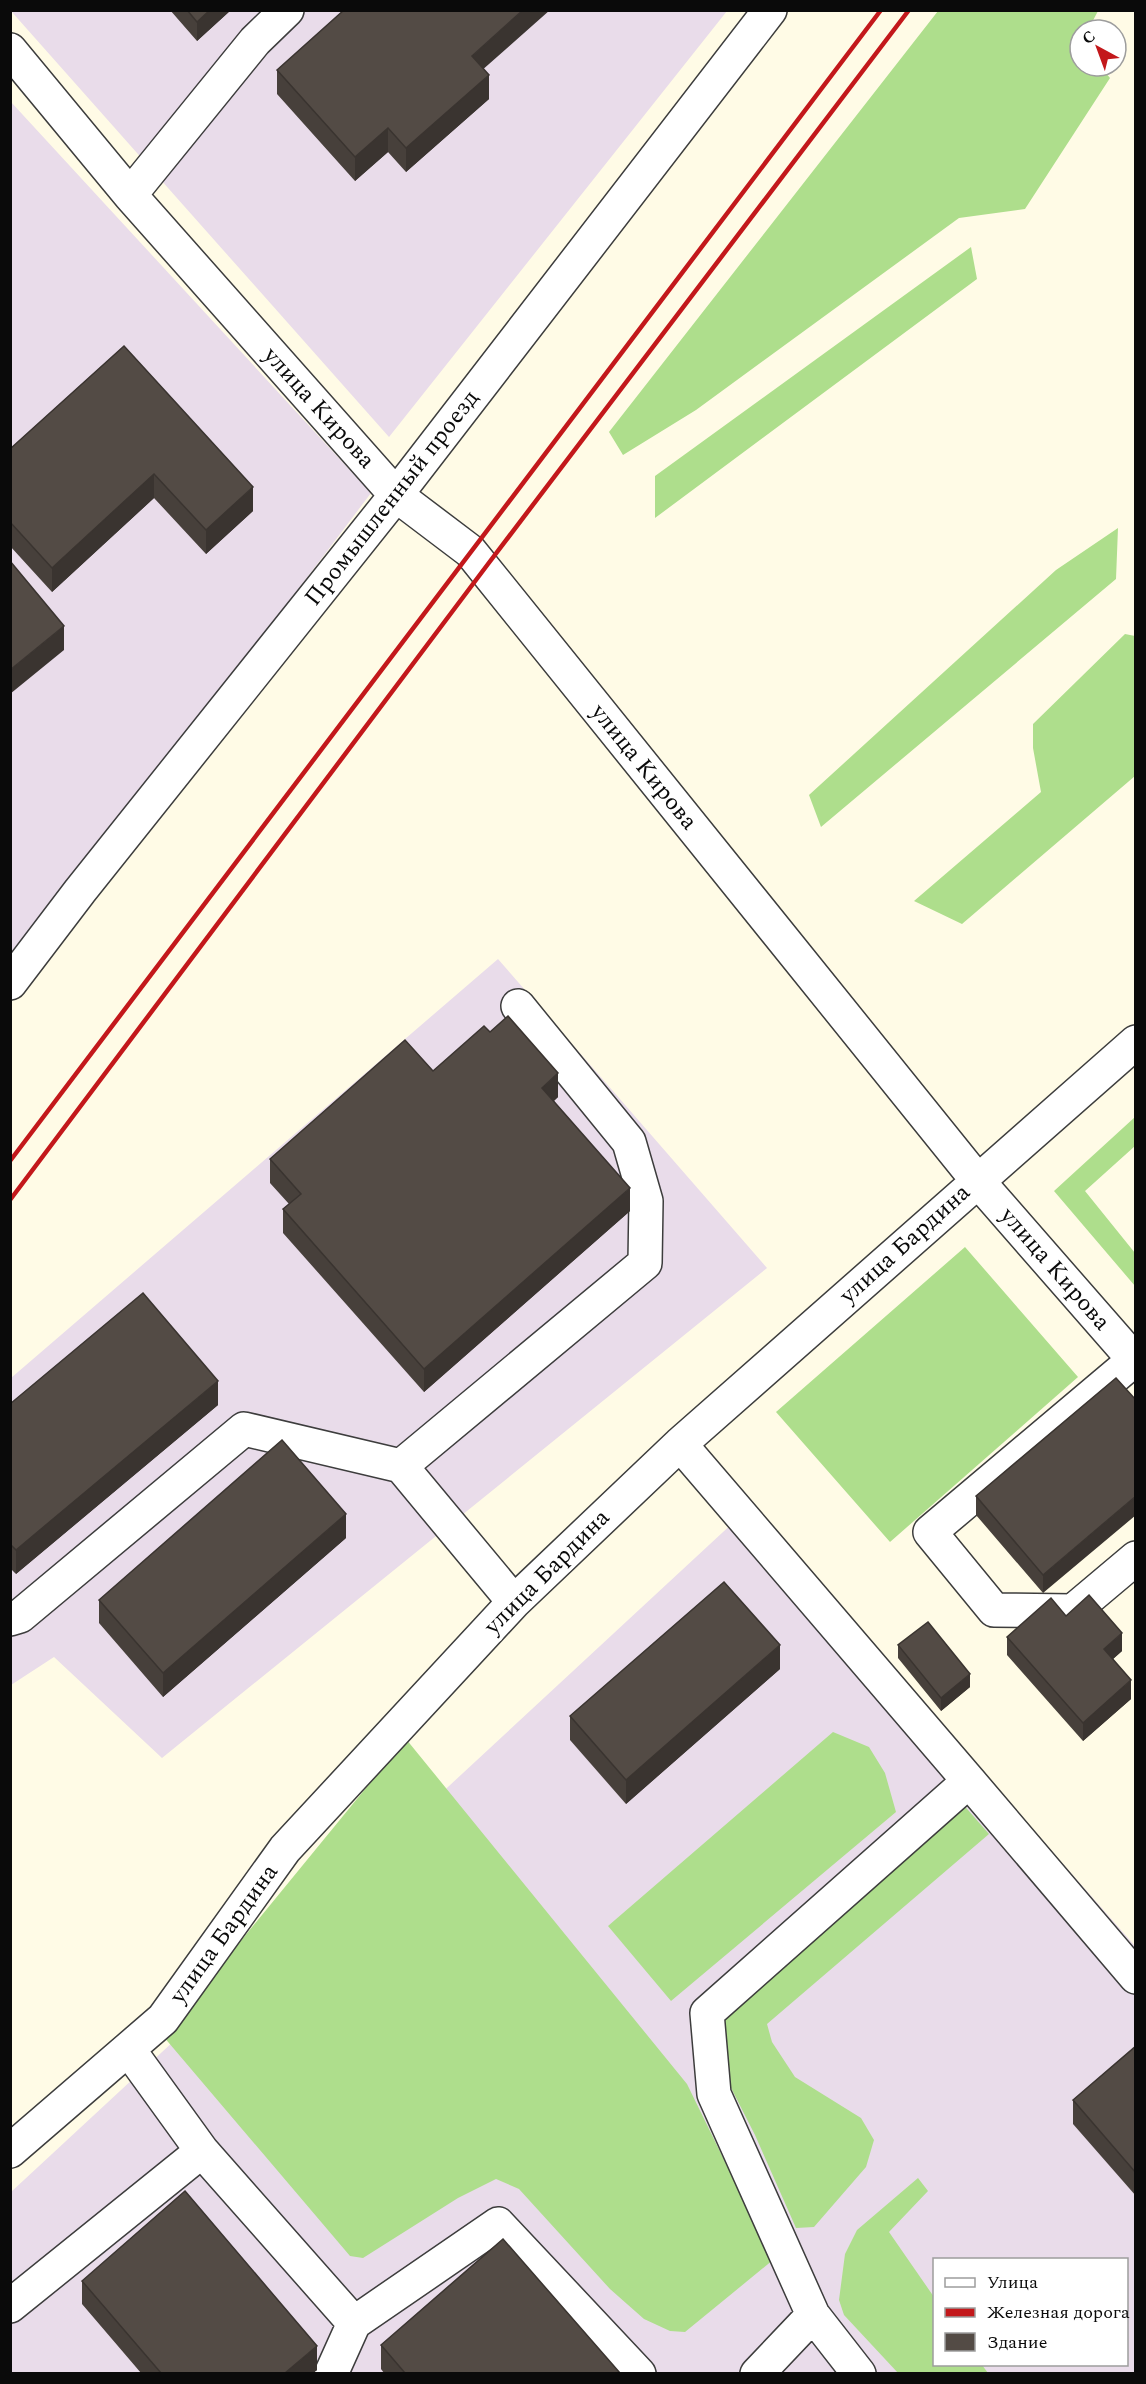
<svg xmlns="http://www.w3.org/2000/svg" width="1146" height="2384" viewBox="0 0 1146 2384" font-family="Spectral,serif">
	<style>
		.industrial { fill: #e9dcea; fill-rule: evenodd }
		.forest { fill: #aede8c }
		.lines { fill: none; stroke-linecap: round; stroke-linejoin: round }
		.minor-casing { stroke: #3d3d3d; stroke-width: 36 }
		.minor { stroke: #fff; stroke-width: 33 }
		.rail { stroke: #c3181b; stroke-width: 4.5 }
		.wall { fill: #47403b }
		.shaded-wall { fill: #3a3430 }
		.building { fill: #534b45; stroke: #3a3430; stroke-width: 1.5 }
		.labels { text-anchor: middle; dominant-baseline: central; stroke-width: 6; stroke-linejoin: round; paint-order: stroke }
		.street-label { font-size: 24px; fill: #0a0a0a; stroke: #fff }
	</style>
	<rect width="100%" height="100%" fill="#fffbe6"/>
	<path class="industrial" d="M11 11H727L389 437Z
		M11 102 371 493 11 969Z
		M498 959 767 1268 162 1758 54 1657 11 1685V1378Z
		M750 1507 1135 1946V2373L11 2374V2192ZM934 2260H1126V2364H934Z"/>
	<path class="forest" d="M938 11H1098L1088 30H1080V66H1100L1110 78 1025 209 959 218 696 410 623 455 609 432Z
		M971 247 977 279 655 518V476Z
		M1118 528 1116 579 821 827 809 795 1056 570Z
		M1125 634 1135 636V776L962 924 914 901 1041 792 1033 748V724Z
		M1135 1117V1146L1085 1191 1135 1253V1286L1054 1191Z
		M965 1247 1078 1377 890 1542 776 1412Z
		M833 1732 869 1747 885 1773 896 1812 671 2001 608 1926Z
		M406 1739 687 2084 773 2260 685 2332 670 2331 644 2319 610 2289 519 2189 496 2179 458 2198 363 2258 350 2256 163 2036Z
		M961 1802 989 1834 767 2024 772 2042 795 2077 861 2118 874 2140 866 2167 814 2227 796 2228 755 2135 727 2080 720 2019Z
		M918 2178 928 2191 889 2232 934 2297V2364L982 2365 988 2373H898L844 2315 839 2300 845 2254 857 2230Z"/>
	<g class="lines">
		<g class="minor-casing">
			<path id="minor" d="M10 50 130 195 396 495 470 551 977 1180 1136 1362
				M130 195 255 41 287 10
				M10 983 80 891 396 495 770 10
				M1134 1360 930 1532 994 1610 1073 1611 1136 1558
				M680 1444 969 1781 707 2013 714 2094 813 2315 859 2374
				M401 1466 645 1263 646 1201 629 1142 518 1006
				M10 1619 20 1616 244 1429 401 1466 514 1602
				M969 1781 1136 1977
				M129 2050 202 2151 354 2323 498 2224 639 2374
				M10 2151 163 2019 285 1849 514 1602 680 1444 1136 1042
				M10 2306 202 2151
				M331 2374 354 2323
				M757 2374 813 2315"/>
		</g>
		<use href="#minor" class="minor"/>
		<path class="rail" d="M10 1161 881 10
			M10 1200 488 564 909 10"/>
	</g>
	<path class="wall" d="M170 10H231L197 41Z
		M483 69 489 99 406 172 388 152 355 181 277 94V70Z
		M124 346 253 511 206 554 154 498 52 592 10 546V449Z
		M490 1032 558 1097 554 1101 630 1211 424 1392 283 1233V1209L289 1204 270 1183V1159L433 1071Z
		M1116 1378 1043 1593 976 1515V1496Z
		M10 1404 218 1405 16 1574 10 1568Z
		M346 1538 163 1697 99 1623V1600Z
		M1066 1616 1122 1651 1113 1659 1131 1699 1083 1741 1007 1655V1637Z
		M898 1645 970 1687 941 1711 898 1658Z
		M780 1669 626 1804 570 1740V1716Z
		M1136 2046V2196L1073 2124V2100Z
		M82 2281 317 2370 313 2373H141L82 2304Z
		M381 2345 620 2373H384L381 2369Z"/>
	<path class="shaded-wall" d="M210 10H231L197 41V22Z
		M523 10H550L472 79V56Z
		M489 75V99L406 172V148Z
		M388 128V152L355 181V157Z
		M154 474V498L52 592V568Z
		M253 487V511L206 554V530Z
		M64 626V650L10 694V670Z
		M558 1073V1097L542 1111V1088Z
		M630 1188V1211L424 1392V1369Z
		M218 1381V1405L16 1574V1550Z
		M1136 1496V1515L1043 1593V1575Z
		M346 1514V1538L163 1697V1673Z
		M1122 1633V1651L1104 1667V1649Z
		M780 1645V1669L626 1804V1780Z
		M970 1674V1687L941 1711V1698Z
		M1131 1680V1699L1083 1741V1723Z
		M317 2346V2370L313 2373H285Z"/>
	<path class="building" d="M187 10H210L197 22Z
		M344 10H523L472 56 489 75 406 148 388 128 355 157 277 70Z
		M124 346 253 487 206 530 154 474 52 568 10 522V449Z
		M10 561 64 626 10 670Z
		M508 1016 558 1073 542 1088 630 1188 424 1369 283 1209 301 1194 270 1159 405 1040 433 1071 484 1026 490 1032Z
		M143 1293 218 1381 16 1550 10 1544V1404Z
		M1116 1378 1136 1400V1496L1043 1575 976 1496Z
		M282 1440 346 1514 163 1673 99 1600Z
		M724 1582 780 1645 626 1780 570 1716Z
		M1089 1595 1122 1633 1104 1649 1131 1680 1083 1723 1007 1637 1051 1598 1066 1616Z
		M928 1622 970 1674 941 1698 898 1645Z
		M1136 2046V2173L1073 2100Z
		M185 2191 317 2346 285 2373H161L82 2281Z
		M503 2239 620 2373H405L381 2345Z"/>
	<g class="labels">
		<g class="street-label">
			<text transform="translate(319 408) rotate(48)">улица Кирова</text>
			<text transform="translate(392 498) rotate(-52)">Промышленный проезд</text>
			<text transform="translate(644 767) rotate(51)">улица Кирова</text>
			<text transform="translate(905 1244) rotate(-42)">улица Бардина</text>
			<text transform="translate(1055 1269) rotate(49)">улица Кирова</text>
			<text transform="translate(547 1572) rotate(-45)">улица Бардина</text>
			<text transform="translate(224 1934) rotate(-54)">улица Бардина</text>
		</g>
	</g>
	<rect width="1146" height="2384" fill="none" stroke="#0a0a0a" stroke-width="24"/>
	<rect x="933" y="2258" width="195" height="108" fill="#ffffff" stroke="#9d9d9d" stroke-width="1.5"/>
	<rect x="945" y="2278" width="30" height="9" fill="#ffffff" stroke="#9d9d9d" stroke-width="1.5"/>
	<text x="987" y="2288" font-size="18" fill="#0a0a0a">Улица</text>
	<rect x="945" y="2308" width="30" height="9" fill="#c3181b" stroke="#9d9d9d" stroke-width="1.5"/>
	<text x="987" y="2318" font-size="18" fill="#0a0a0a">Железная дорога</text>
	<rect x="945" y="2333" width="30" height="18" fill="#534b45" stroke="#9d9d9d" stroke-width="1.5"/>
	<text x="987" y="2348" font-size="18" fill="#0a0a0a">Здание</text>
	<g transform="translate(1098 48) rotate(319)"><circle r="28" fill="#ffffff" stroke="#9d9d9d" stroke-width="1.5"/>
	<path d="M0-4.5L10 22L0 15L-10 22Z" fill="#c3181b"/>
	<text y="-9" font-size="16" font-weight="bold" text-anchor="middle" fill="#0a0a0a">С</text>
	</g>
</svg>
